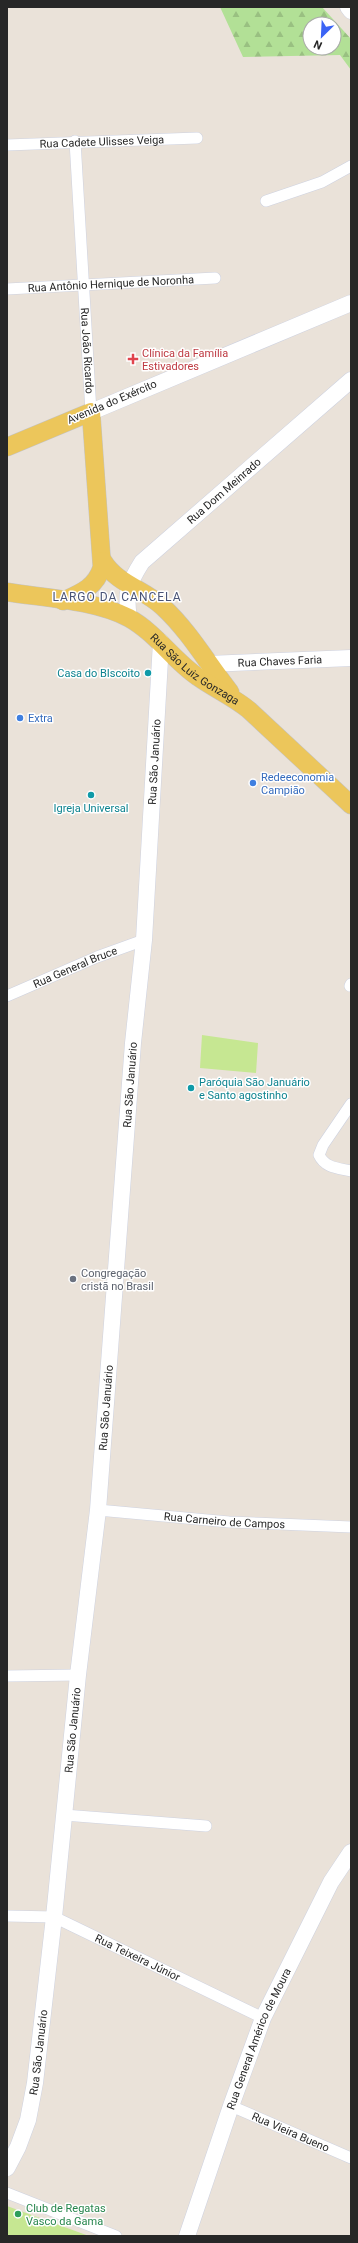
<svg xmlns="http://www.w3.org/2000/svg" width="358" height="2243" viewBox="0 0 358 2243" font-family="Roboto,sans-serif">
	<style>
		.forest { fill: url(#forest-firs); fill-rule: evenodd }
		.pitch { fill: #c6e792 }
		.lines { fill: none; stroke-linecap: round; stroke-linejoin: round }
		.street-casing { stroke: #ced2e0; stroke-width: 12 }
		.secondary-casing { stroke: #ced2e0; stroke-width: 17 }
		.primary-casing { stroke: #c3c3c3; stroke-width: 19 }
		.street { stroke: #fff; stroke-width: 11 }
		.secondary { stroke: #fff; stroke-width: 16 }
		.primary { stroke: #ecc65b; stroke-width: 18 }
		.health-dot { fill: #e0444e; stroke: #fff; stroke-width: 1.5 }
		.culture-dot { fill: #0f9aa8; stroke: #fff; stroke-width: 1.5 }
		.shop-dot { fill: #3f7fe0; stroke: #fff; stroke-width: 1.5 }
		.worship-dot { fill: #6b7280; stroke: #fff; stroke-width: 1.5 }
		.leisure-dot { fill: #2e9e5b; stroke: #fff; stroke-width: 1.5 }
		.labels { text-anchor: middle; dominant-baseline: central; stroke-width: 3; stroke-linejoin: round; paint-order: stroke }
		.street-label { font-size: 11px; fill: #272727; stroke: #fff }
		.health-label { font-size: 11px; fill: #be3a42; stroke: #fff; text-anchor: start }
		.culture-label { font-size: 11px; fill: #0d838f; stroke: #fff; text-anchor: end }
		.shop-label { font-size: 11px; fill: #366cbe; stroke: #fff; text-anchor: start }
		.worship-label { font-size: 11px; fill: #5b616d; stroke: #fff; text-anchor: start }
		.leisure-label { font-size: 11px; fill: #27864d; stroke: #fff; text-anchor: start }
		.neighbourhood-label { font-size: 12px; letter-spacing: 1px; fill: #495376; stroke: #fff }
	</style>
	<defs>
		<pattern id="forest-firs" width="22" height="20" patternUnits="userSpaceOnUse"><rect width="22" height="20" fill="#b2e096"/><path d="M5 1l3.5 6h-7zM16 11l3.5 6h-7z" fill="#99c081"/></pattern>
	</defs>
	<rect width="100%" height="100%" fill="#eae2d9"/>
	<path class="forest" d="M220 7H322L351 39V70L340 55 243 57ZM310 24H334V48H310Z"/>
	<path class="pitch" d="M202 1035 258 1043 256 1073 200 1068Z
		M7 2206 89 2236H7Z"/>
	<g class="lines">
		<g class="street-casing">
			<g id="street">
				<path id="s1" d="M75 141 91 412"/>
				<path id="s2" d="M7 145 197 138"/>
				<path d="M266 201 322 182 351 166"/>
				<path id="s3" d="M7 289 215 278"/>
				<path d="M350 986 351 984"/>
				<path id="s4" d="M7 996 97 957 144 940"/>
				<path d="M351 1104 323 1145 319 1155C325 1168 338 1168 351 1171"/>
				<path id="s5" d="M98 1510 229 1522 351 1527"/>
				<path d="M7 1676 78 1675"/>
				<path d="M64 1815 206 1826"/>
				<path id="s6" d="M7 1916 54 1917 263 2018"/>
				<path id="s7" d="M231 2106 351 2158"/>
				<path d="M7 2193 116 2236"/>
			</g>
		</g>
		<g class="secondary-casing">
			<g id="secondary">
				<path d="M348 7 351 11"/>
				<path d="M91 412 351 303"/>
				<path id="s8" d="M129 618C125 593 128 584 142 562L351 380"/>
				<path id="s9" d="M208 664 351 658"/>
				<path id="s10" d="M7 2168 18 2147 28 2120 35 2083 54 1917 78 1675 98 1510 133 1043 144 940 161 642"/>
				<path id="s11" d="M187 2236 231 2106 263 2018 331 1882 351 1852"/>
			</g>
		</g>
		<g class="primary-casing">
			<g id="primary">
				<path d="M7 447 91 412 102 567C96 587 81 593 63 601"/>
				<path d="M103 561C117 584 144 589 163 607 189 631 208 664 230 692"/>
				<path id="s12" d="M7 592C45 598 95 600 129 618 156 633 174 661 198 677 215 689 233 697 249 710L351 805"/>
			</g>
		</g>
		<use href="#street" class="street"/>
		<use href="#secondary" class="secondary"/>
		<use href="#primary" class="primary"/>
	</g>
	<path class="health-dot" d="M131 353h4v4h4v4h-4v4h-4v-4h-4v-4h4z"/>
	<g class="culture-dot">
		<circle cx="148" cy="673" r="4"/>
		<circle cx="91" cy="795" r="4"/>
		<circle cx="191" cy="1088" r="4"/>
	</g>
	<g class="shop-dot">
		<circle cx="20" cy="718" r="4"/>
		<circle cx="253" cy="783" r="4"/>
	</g>
	<circle class="worship-dot" cx="73" cy="1279" r="4"/>
	<circle class="leisure-dot" cx="18" cy="2214" r="4"/>
	<g class="labels">
		<g class="street-label">
			<text stroke="none"><textPath href="#s2" startOffset="95">Rua Cadete Ulisses Veiga</textPath></text>
			<text stroke="none"><textPath href="#s3" startOffset="104">Rua Antônio Hernique de Noronha</textPath></text>
			<text stroke="none"><textPath href="#s1" startOffset="210">Rua João Ricardo</textPath></text>
			<text transform="translate(112 402) rotate(-23)">Avenida do Exército</text>
			<text stroke="none"><textPath href="#s8" startOffset="168">Rua Dom Meinrado</textPath></text>
			<text stroke="none"><textPath href="#s9" startOffset="72">Rua Chaves Faria</textPath></text>
			<text stroke="none"><textPath href="#s12" startOffset="209">Rua São Luiz Gonzaga</textPath></text>
			<text stroke="none"><textPath href="#s10" startOffset="1417">Rua São Januário</textPath></text>
			<text stroke="none"><textPath href="#s4" startOffset="74">Rua General Bruce</textPath></text>
			<text stroke="none"><textPath href="#s10" startOffset="1093">Rua São Januário</textPath></text>
			<text stroke="none"><textPath href="#s10" startOffset="769">Rua São Januário</textPath></text>
			<text stroke="none"><textPath href="#s5" startOffset="127">Rua Carneiro de Campos</textPath></text>
			<text stroke="none"><textPath href="#s10" startOffset="445">Rua São Januário</textPath></text>
			<text stroke="none"><textPath href="#s6" startOffset="140">Rua Teixeira Júnior</textPath></text>
			<text stroke="none"><textPath href="#s11" startOffset="210">Rua General Américo de Moura</textPath></text>
			<text stroke="none"><textPath href="#s10" startOffset="121">Rua São Januário</textPath></text>
			<text stroke="none"><textPath href="#s7" startOffset="65">Rua Vieira Bueno</textPath></text>
		</g>
		<g class="health-label">
			<text x="142" y="353">Clínica da Família<tspan x="142" dy="13">Estivadores</tspan></text>
		</g>
		<g class="culture-label">
			<text x="140" y="673">Casa do BIscoito</text>
			<text x="91" y="808" text-anchor="middle">Igreja Universal</text>
			<text x="199" y="1082" text-anchor="start">Paróquia São Januário<tspan x="199" dy="13">e Santo agostinho</tspan></text>
		</g>
		<g class="shop-label">
			<text x="28" y="718">Extra</text>
			<text x="261" y="777">Redeeconomia<tspan x="261" dy="13">Campião</tspan></text>
		</g>
		<g class="worship-label">
			<text x="81" y="1273">Congregação<tspan x="81" dy="13">cristã no Brasil</tspan></text>
		</g>
		<g class="leisure-label">
			<text x="26" y="2208">Club de Regatas<tspan x="26" dy="13">Vasco da Gama</tspan></text>
		</g>
		<g class="neighbourhood-label">
			<text x="117" y="597">LARGO DA CANCELA</text>
		</g>
	</g>
	<rect width="358" height="2243" fill="none" stroke="#272727" stroke-width="16"/>
	<g transform="translate(322 36) rotate(204)"><circle r="19" fill="#ffffff" stroke="#a9a9a9"/>
	<path d="M0-3L7 15L0 10L-7 15Z" fill="#3b64f5"/>
	<text y="-6" font-size="11" font-weight="bold" text-anchor="middle" fill="#272727">N</text>
	</g>
</svg>
